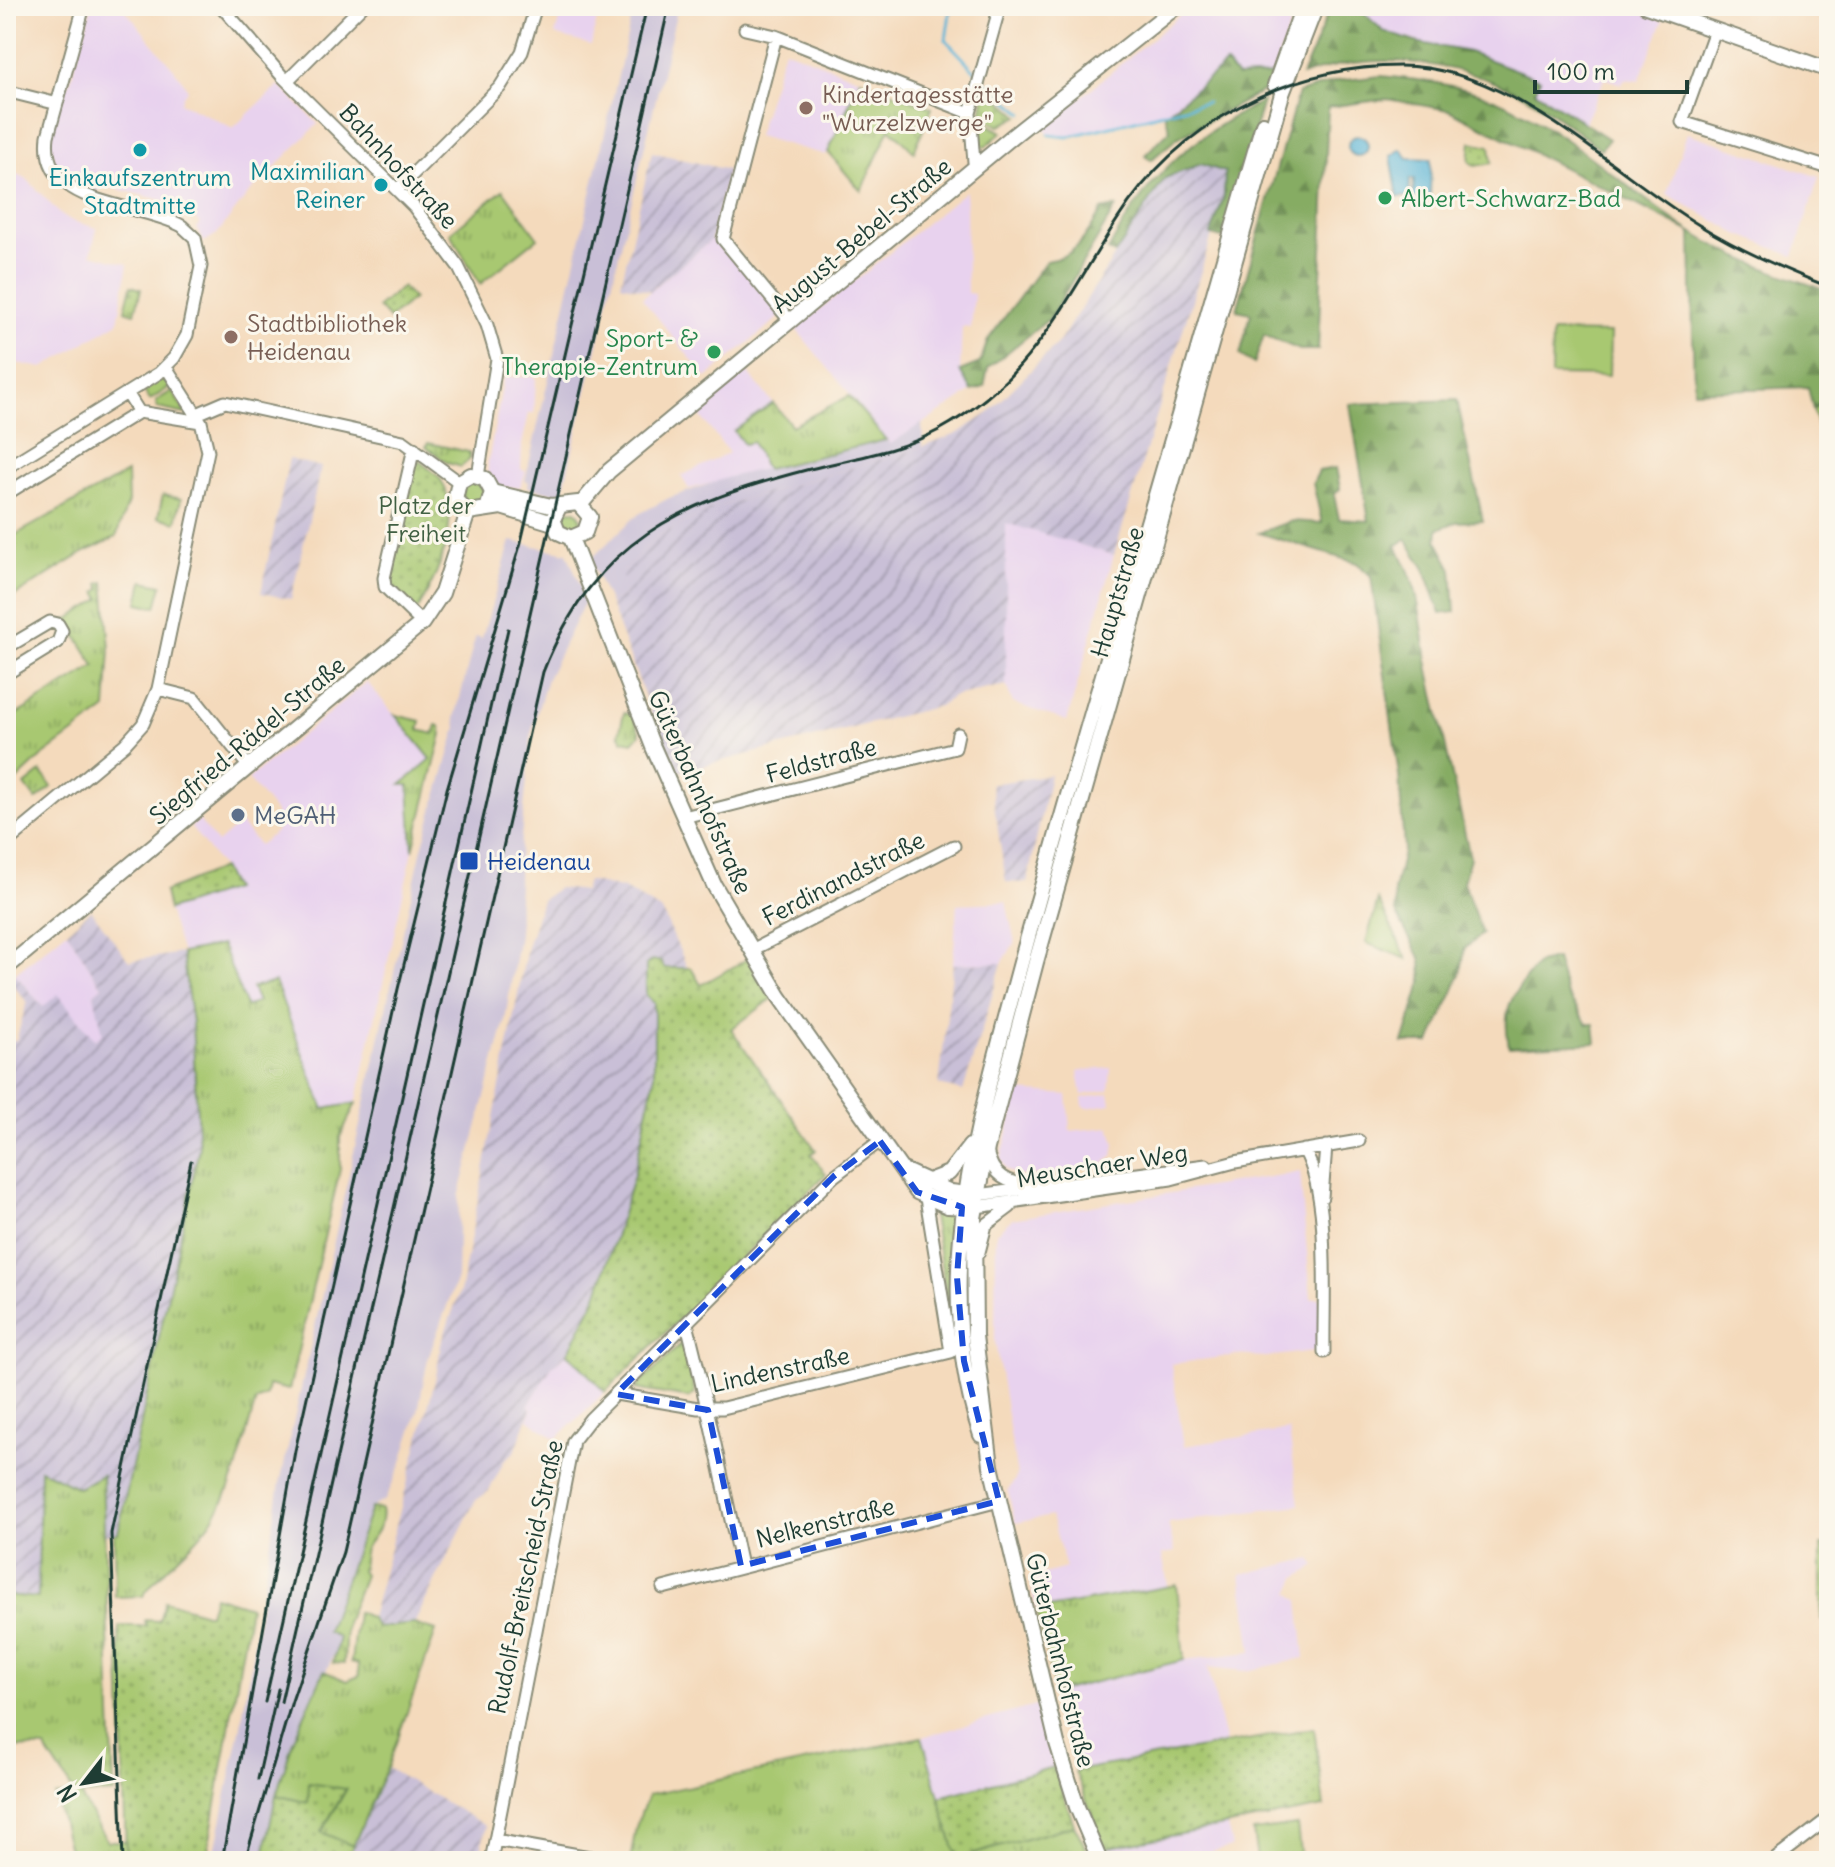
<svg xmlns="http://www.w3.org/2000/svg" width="1835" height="1867" viewBox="0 0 1835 1867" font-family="Delius,sans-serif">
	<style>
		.built { fill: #e8d2ee }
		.industrial { fill: url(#industrial-furrows) }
		.railway { fill: #c9bfd7 }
		.grass { fill: url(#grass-tufts); stroke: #648252; stroke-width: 2 }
		.forest { fill: url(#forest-firs); stroke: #52744c; stroke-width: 2 }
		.park { fill: url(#park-dots); stroke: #648252; stroke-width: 2 }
		.pitch { fill: #a8c871; stroke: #648252; stroke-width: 2 }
		.water { fill: #58b3d6; stroke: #3c7885; stroke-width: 2 }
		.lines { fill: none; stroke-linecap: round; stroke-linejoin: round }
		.stream { stroke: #58b3d6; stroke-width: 3 }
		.street-casing { stroke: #8a8c78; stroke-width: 15 }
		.secondary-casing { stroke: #8a8c78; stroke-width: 18 }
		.street { stroke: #fff; stroke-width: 11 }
		.secondary { stroke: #fff; stroke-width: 14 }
		.rail { stroke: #1f3d34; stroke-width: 3 }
		.marked { fill: none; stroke: #1d4ed8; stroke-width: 6; stroke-dasharray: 16 10; stroke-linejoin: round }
		.education-dot { fill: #8d6e63; stroke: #fbf7ec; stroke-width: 3 }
		.culture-dot { fill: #0f9aa8; stroke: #fbf7ec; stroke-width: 3 }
		.leisure-dot { fill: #2e9e5b; stroke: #fbf7ec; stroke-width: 3 }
		.service-dot { fill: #5c6f8a; stroke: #fbf7ec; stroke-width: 3 }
		.transit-dot { fill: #1a4fb4; stroke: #fbf7ec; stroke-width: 3 }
		.labels { text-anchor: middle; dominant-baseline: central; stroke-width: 6; stroke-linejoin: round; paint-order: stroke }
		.education-label { font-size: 24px; fill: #785e54; stroke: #fbf7ec; text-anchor: start }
		.street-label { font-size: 24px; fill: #1f3d34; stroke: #fbf7ec }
		.culture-label { font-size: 24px; fill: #0d838f; stroke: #fbf7ec; text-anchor: end }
		.leisure-label { font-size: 24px; fill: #27864d; stroke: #fbf7ec; text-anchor: start }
		.park-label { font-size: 24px; fill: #416043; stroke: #fbf7ec }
		.service-label { font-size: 24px; fill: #4e5e75; stroke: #fbf7ec; text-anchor: start }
		.transit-label { font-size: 24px; fill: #164399; stroke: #fbf7ec; text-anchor: start }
	</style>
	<defs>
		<pattern id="industrial-furrows" width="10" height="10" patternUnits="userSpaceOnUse" patternTransform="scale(2)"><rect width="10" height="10" fill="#c9bfd7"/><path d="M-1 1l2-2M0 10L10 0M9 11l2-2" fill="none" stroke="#a39caf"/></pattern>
		<pattern id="grass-tufts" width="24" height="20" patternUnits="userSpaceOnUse" patternTransform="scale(2)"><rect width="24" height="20" fill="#a8c871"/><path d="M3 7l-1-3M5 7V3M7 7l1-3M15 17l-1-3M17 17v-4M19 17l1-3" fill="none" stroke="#88a45e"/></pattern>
		<pattern id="forest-firs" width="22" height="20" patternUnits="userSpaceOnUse" patternTransform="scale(2)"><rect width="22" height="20" fill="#86ac63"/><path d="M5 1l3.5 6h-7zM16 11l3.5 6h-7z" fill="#6d8d52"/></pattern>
		<pattern id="park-dots" width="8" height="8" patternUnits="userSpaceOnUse" patternTransform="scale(2)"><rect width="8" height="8" fill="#a8c871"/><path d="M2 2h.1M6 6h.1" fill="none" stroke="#88a45e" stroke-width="1.8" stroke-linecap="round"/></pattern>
	</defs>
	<rect width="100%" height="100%" fill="#fbf7ec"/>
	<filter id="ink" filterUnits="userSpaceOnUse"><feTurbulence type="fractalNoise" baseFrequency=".0125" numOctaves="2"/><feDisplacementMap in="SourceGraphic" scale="16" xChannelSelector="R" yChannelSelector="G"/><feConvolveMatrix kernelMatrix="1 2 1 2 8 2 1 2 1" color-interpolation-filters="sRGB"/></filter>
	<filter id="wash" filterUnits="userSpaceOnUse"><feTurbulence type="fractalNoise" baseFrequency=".006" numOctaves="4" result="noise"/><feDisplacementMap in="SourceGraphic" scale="32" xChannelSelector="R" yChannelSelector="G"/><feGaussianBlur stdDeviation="1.8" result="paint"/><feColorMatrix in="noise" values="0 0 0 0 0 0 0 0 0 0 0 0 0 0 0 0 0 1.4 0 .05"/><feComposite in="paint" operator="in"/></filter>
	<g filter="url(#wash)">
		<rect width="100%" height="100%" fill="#f4dabc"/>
		<path class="built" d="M92 6H122L182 79 187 89 180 102 233 128 279 85 318 124 248 194 217 234 204 242 196 228 201 223 166 201 101 185 99 191 77 193 62 184 48 136 56 107 71 79Z
			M563 6H600L591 45 555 35Z
			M1191 6H1297L1272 75 1237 77 1226 65 1165 114 1067 138 1049 135 1044 128Z
			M1357 6H1626L1663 21 1639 81 1626 79 1621 84 1605 78 1585 123 1535 91 1539 78 1383 31Z
			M784 49 860 79 826 155 757 136Z
			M1687 133 1819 177 1794 256 1738 234 1667 194Z
			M6 172 26 178 59 213 72 221 97 228 91 254 128 264 118 322 43 368 6 361Z
			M966 191 967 293 974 294 971 328 962 327 960 371 972 391 891 445 796 329Z
			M711 240H720L781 316 706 378 642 298Z
			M745 369 773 403 734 431 752 442 766 469 689 489 681 476 729 453 695 409Z
			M504 377H536L534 413H529L522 444 521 469 526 472 520 487 499 488 488 471V463Z
			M1006 522 1114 555 1067 721 1013 703 1006 685Z
			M367 682 431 759 402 785H409L413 850 356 1103 324 1109 275 982 252 988 258 1003 246 1007 222 945 182 953 168 910 232 889 226 873 191 827 199 820 217 843 240 823 259 845 277 831 276 813 248 779Z
			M1006 902 1015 943 1002 963 953 964 957 904Z
			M67 931 102 987 94 994 104 1034 95 1040 43 1007 15 974Z
			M1111 1068 1109 1090 1082 1095 1078 1071Z
			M1018 1091 1067 1095 1070 1131 1110 1127 1115 1143 1113 1156 1102 1165 1049 1174 1017 1176 1006 1169 1001 1160Z
			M1109 1093 1111 1104 1087 1108 1083 1105 1082 1098Z
			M1300 1172 1311 1298H1320L1321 1350 1266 1357 1237 1355 1171 1364 1184 1446 1289 1430 1299 1505 1168 1523 1175 1552 1162 1554 1168 1586 1037 1610 1029 1578 1066 1568 1051 1516 1015 1523 1008 1491 1017 1476 995 1341 996 1233 1012 1219Z
			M568 1353 605 1392 556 1439 528 1419 531 1408 528 1406 552 1366Z
			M1311 1559 1316 1566 1297 1578 1290 1593 1299 1600 1305 1658 1246 1671 1208 1667 1226 1744 1075 1771 1055 1692 1184 1660 1252 1652 1241 1574Z
			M1039 1705 1054 1767 939 1797 922 1737Z
			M1227 1824 1232 1847 1195 1856 1196 1861H1111L1105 1848Z"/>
		<path class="industrial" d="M652 152 728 170 711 240 650 291 621 284Z
			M1201 164 1225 171 1224 196 1114 555 1006 523V685L954 696 939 706 674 773 609 602 624 596 621 573 656 537 711 509 923 447 957 434 989 413 1059 342 1165 178Z
			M289 459 321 467 291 599 261 593Z
			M1050 775 1027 883 1006 882 991 784Z
			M587 881 624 889 662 911 688 969 663 968 662 962 646 995 654 1003V1080L634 1175 598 1293 568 1353 552 1366 528 1406 531 1408 515 1452 505 1459 489 1491 475 1501 414 1624 377 1628 371 1618 436 1377 441 1344 461 1288 527 947 542 900 558 888 584 891Z
			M91 910 129 961 182 953 192 1022 199 1148 118 1534H104L102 1475 38 1599 6 1595V1039L16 1041 27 1002 8 979 15 974 43 1007 58 994 95 1040 103 1034 94 994 102 987 67 931Z
			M1002 963 963 1091 939 1085 953 964Z
			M387 1768 486 1826 479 1861H347Z"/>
		<path class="railway" d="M634 6H678L562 495 528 487 529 482 525 481Z
			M922 423 923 447 711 509 656 537 622 572 624 596 609 602 590 560 637 515 669 498 729 477 886 440 891 444Z
			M511 541 567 553 586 599 547 679 532 730 518 867 519 934 505 1020 459 1197 457 1278 428 1358 418 1411 401 1465 385 1500 371 1508 327 1631 339 1637 337 1648 293 1741 276 1795 263 1861H213L241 1725 280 1483 391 986 422 848 457 727 455 718 472 649 476 636 482 638Z"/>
		<path class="grass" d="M860 79 932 108 914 152 890 128 861 191 828 152Z
			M982 121 1002 132 985 147 980 144Z
			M503 190 538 238 480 284 450 233Z
			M159 379 173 385 150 400 142 388Z
			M172 391 186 414 157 408 156 401Z
			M1829 394V469L1813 410Z
			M849 396 886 440 766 469 752 442 744 444 734 431 773 403 792 426Z
			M428 443 469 452 470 459 461 467 448 463 426 447Z
			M127 473 128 502 116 537 85 552 6 601V540Z
			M462 494a11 11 0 1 1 22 0a11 11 0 1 1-22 0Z
			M163 495 181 499 176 522 158 517Z
			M561 520a10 10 0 1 1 20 0a10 10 0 1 1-20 0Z
			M143 581 162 585 156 607 138 603Z
			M104 582 110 649 106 709 41 757 6 790V721L95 666 67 620 101 599 97 592 101 589 99 584Z
			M624 713 633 715 640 734 633 742 623 740 619 734Z
			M395 715 421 721 419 730 434 734 437 725 440 726 442 734 413 850 409 785H401L431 759Z
			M41 772 52 787 36 800 25 785Z
			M1378 900 1407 959 1366 943Z
			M222 945 246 1007 258 1002 252 988 275 982 324 1109 356 1103 340 1137V1169L289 1390 268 1385 266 1396 256 1401C244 1439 236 1484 214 1517 195 1547 163 1567 143 1596L115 1597 114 1534 118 1533 199 1148 192 1022 182 953Z
			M931 1205 947 1212 955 1227 952 1279 956 1351Z
			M40 1469 78 1488 102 1475 114 1793 80 1795 107 1841H126V1855L153 1857 152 1861H72L55 1796 75 1794 45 1748 6 1747V1595L38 1598Z
			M371 1508 381 1509C384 1525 375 1534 367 1545 362 1552 364 1562 361 1571L364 1575 346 1623 344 1664 333 1663 339 1637 327 1632Z
			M1177 1585 1184 1660 1055 1692 1037 1610Z
			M357 1612 371 1618 377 1628 414 1624 436 1631 387 1768 353 1846 321 1833 346 1790 308 1803 276 1795 293 1741 324 1671 347 1681 359 1676 358 1664 351 1662Z
			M922 1737 957 1859 1074 1825 1093 1861H630L636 1827 648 1795Z"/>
		<path class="forest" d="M1331 6H1357L1383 31 1415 42 1469 52 1540 79 1535 91 1609 139 1601 149C1575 131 1548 107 1519 93 1453 61 1371 49 1302 76Z
			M1226 64 1237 77 1272 75 1270 87 1177 138 1151 160 1145 155 1170 130 1165 114Z
			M1381 76C1426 80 1469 86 1510 106 1575 138 1630 192 1690 231 1732 258 1781 275 1829 291V394L1813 410 1808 387 1694 391 1691 232 1449 110 1387 99 1328 107 1318 350H1300L1264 335 1254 364 1240 355 1251 313 1237 310 1298 93 1337 81Z
			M1263 101 1223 238 1211 235 1224 196 1225 172 1201 164 1165 178 1115 254 1108 251C1146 178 1190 137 1263 101Z
			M1116 207 1050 318 988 368 984 387 972 391 960 371 980 363 988 340 1046 261C1078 257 1086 235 1102 210Z
			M1457 400 1483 521 1456 522 1438 529 1437 541 1452 569 1455 612 1441 614 1424 567 1406 539 1396 546C1423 590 1419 622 1429 670 1442 733 1457 795 1470 858L1463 882 1482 934 1464 949C1464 981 1441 1012 1430 1043H1403L1422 981 1421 959 1396 913 1394 891 1404 848 1399 775 1371 576 1357 563 1259 533 1291 521 1322 523 1313 483 1319 471 1336 468 1340 489 1334 495 1339 519 1369 521 1350 404Z
			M1556 959 1566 993 1587 1024H1594L1596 1043 1509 1047C1501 1005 1513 995 1538 963Z"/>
		<path class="park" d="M986 87 1019 116 1000 126 981 115Z
			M1471 142 1490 146 1492 163 1475 166 1469 161Z
			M131 286 141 289 135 313 125 310Z
			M402 287 413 299 389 319 378 307Z
			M419 461C426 467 438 474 442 482 462 518 438 576 418 609L412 610 389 586 390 564 413 464Z
			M222 868 233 889 168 910 164 892Z
			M747 959 772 999 731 1029 816 1150 811 1154 826 1174 605 1392 568 1353 598 1293 634 1175 654 1080V1003L646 995V965L652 960 662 962 664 968H691L701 985Z
			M683 1342 695 1393 689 1398 635 1389Z
			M1829 1535V1647L1828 1620H1821V1545H1828Z
			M214 1596 250 1607 206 1861H152V1857L126 1855 119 1626H146L145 1620 159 1621 165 1601 209 1614Z
			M1314 1728 1324 1807 1105 1848 1075 1771Z
			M1054 1767 1074 1825 957 1859 939 1797Z
			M309 1783 346 1789 321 1832 353 1846 347 1861H263L276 1795 308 1803Z"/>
		<path class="pitch" d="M1552 332 1610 333 1609 376 1551 375Z
			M1297 1825 1300 1853 1257 1859 1253 1831Z"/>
		<path class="water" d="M1348 146a10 10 0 1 1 20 0a10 10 0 1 1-20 0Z
			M1401 149 1408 158 1431 159 1430 198H1413L1414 179H1410L1409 197H1398L1391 156Z"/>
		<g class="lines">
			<path class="stream" d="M951 6 946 40 978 74
				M983 80 1023 113
				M1049 135 1067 137 1207 102"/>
		</g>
	</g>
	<g filter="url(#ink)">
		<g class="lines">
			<g class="street-casing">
				<path id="street" d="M221 6 282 76 414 207 458 266 487 325 497 359 478 476
					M745 29 776 36 970 113
					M1714 33 1682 122 1829 168
					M776 36 723 239 791 322
					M287 81 362 6
					M6 91 54 103
					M977 166 974 162 970 113 1000 6
					M397 190 500 87 522 52 536 6
					M127 393 139 412 201 422
					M197 414 225 402 403 441 459 482
					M414 448 384 578 385 587 422 623
					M6 468 159 373 174 358 187 335 201 266 195 238 182 226C137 201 39 208 48 136L84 6
					M6 494 139 412
					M6 648 50 622 58 624 62 631 58 642 6 674
					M158 689 194 698 249 767
					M684 817 955 748 958 734
					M6 843 125 744 143 724 158 689 208 451 201 422 166 367
					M752 950 954 846
					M1304 1150C1331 1196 1323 1297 1324 1352
					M987 1151C992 1176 1007 1184 1032 1185
					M978 1195 1206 1165
					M1322 1197 1326 1146
					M976 1207 1171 1179 1235 1162 1359 1141
					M979 1252 986 1225 1010 1207
					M687 1324C708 1404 723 1485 741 1566
					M616 1394 698 1408H723L951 1352 926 1198
					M663 1588 999 1501
					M495 1840 612 1861
					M491 1861 573 1441 590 1419 834 1176 880 1141
					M1773 1861 1829 1818"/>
			</g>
			<g class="secondary-casing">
				<path id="secondary" d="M1646 6 1829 70
					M1275 85 1303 6
					M492 492 551 506 578 503 590 517 585 532 571 538 558 532 553 519 559 507
					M581 504 609 471 1013 136 1177 6
					M488 506 492 492 485 479 471 475 459 482 455 500 468 512 501 507 553 523
					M571 538 653 747 714 885 779 996 917 1192 948 1206 967 1207
					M6 968 422 623 442 593 468 512
					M903 1170 951 1192 973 1195
					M926 1182 949 1173 970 1146
					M981 1435C930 1283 976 1130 1016 981 1047 865 1081 750 1115 634 1166 465 1213 294 1263 124
					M1100 1861 1077 1807 1057 1743 991 1466 975 1336 974 1218 987 1148 1036 962 1282 94 1316 6"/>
			</g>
			<use href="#street" class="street"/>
			<use href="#secondary" class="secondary"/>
			<path class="rail" d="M265 1702 508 629
				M281 1702 669 6
				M258 1779 278 1689
				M246 1857 292 1701 343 1552 543 672C596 539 679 503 810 469 854 458 898 452 939 430 1032 379 1063 304 1117 220 1178 124 1286 66 1400 66 1512 66 1609 170 1699 225 1741 251 1784 269 1829 287
				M123 1861 111 1533 191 1161
				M222 1861 295 1451 398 989 447 789 521 542 647 6"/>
		</g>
	</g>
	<path class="marked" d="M880 1141 917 1192 962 1207 957 1277 964 1361 999 1501 741 1566 708 1410 616 1394 834 1176Z"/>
	<g class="education-dot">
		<circle cx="806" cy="108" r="8"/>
		<circle cx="231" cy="337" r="8"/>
	</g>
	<g class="culture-dot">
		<circle cx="140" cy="150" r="8"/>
		<circle cx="381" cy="185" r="8"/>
	</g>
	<g class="leisure-dot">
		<circle cx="1385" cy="198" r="8"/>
		<circle cx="714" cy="352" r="8"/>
	</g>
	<circle class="service-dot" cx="238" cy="815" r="8"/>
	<rect class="transit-dot" x="459" y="851" width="20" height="20" rx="4"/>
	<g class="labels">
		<g class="education-label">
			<text x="822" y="94">Kindertagesstätte<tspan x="822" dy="28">"Wurzelzwerge"</tspan></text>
			<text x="247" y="323">Stadtbibliothek<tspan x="247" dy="28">Heidenau</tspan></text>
		</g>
		<g class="street-label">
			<text transform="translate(399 166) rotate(47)">Bahnhofstraße</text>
			<text transform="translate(861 235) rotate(-40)">August-Bebel-Straße</text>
			<text transform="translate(1117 592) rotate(-74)">Hauptstraße</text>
			<text transform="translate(247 740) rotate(-40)">Siegfried-Rädel-Straße</text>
			<text transform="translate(821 760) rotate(-15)">Feldstraße</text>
			<text transform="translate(701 792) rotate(66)">Güterbahnhofstraße</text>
			<text transform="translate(843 878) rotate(-27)">Ferdinandstraße</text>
			<text transform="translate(1102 1165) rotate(-9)">Meuschaer Weg</text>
			<text transform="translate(780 1369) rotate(-12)">Lindenstraße</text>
			<text transform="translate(825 1522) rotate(-14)">Nelkenstraße</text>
			<text transform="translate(525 1577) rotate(-78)">Rudolf-Breitscheid-Straße</text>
			<text transform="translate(1061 1660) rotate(76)">Güterbahnhofstraße</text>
		</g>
		<g class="culture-label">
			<text x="365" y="171">Maximilian<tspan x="365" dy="28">Reiner</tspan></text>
			<text x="140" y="177" text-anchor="middle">Einkaufszentrum<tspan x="140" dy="28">Stadtmitte</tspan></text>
		</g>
		<g class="leisure-label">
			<text x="1401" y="198">Albert-Schwarz-Bad</text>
			<text x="698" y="338" text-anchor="end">Sport- &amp;<tspan x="698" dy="28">Therapie-Zentrum</tspan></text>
		</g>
		<g class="park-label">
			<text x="426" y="505">Platz der<tspan x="426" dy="28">Freiheit</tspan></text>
		</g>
		<g class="service-label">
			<text x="254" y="815">MeGAH</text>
		</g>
		<g class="transit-label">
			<text x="487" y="861">Heidenau</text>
		</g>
	</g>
	<rect width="1835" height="1867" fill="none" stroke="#fbf7ec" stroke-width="32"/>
	<g transform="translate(84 1783) rotate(239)" stroke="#fbf7ec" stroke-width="6" paint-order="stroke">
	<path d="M0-6L14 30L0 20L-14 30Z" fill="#1f3d34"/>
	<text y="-12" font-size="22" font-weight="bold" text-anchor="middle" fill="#1f3d34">N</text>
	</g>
	<path d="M1535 80v12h152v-12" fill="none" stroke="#1f3d34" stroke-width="4"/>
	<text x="1547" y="80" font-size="24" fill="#1f3d34" stroke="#fbf7ec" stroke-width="6" paint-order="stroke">100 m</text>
</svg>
